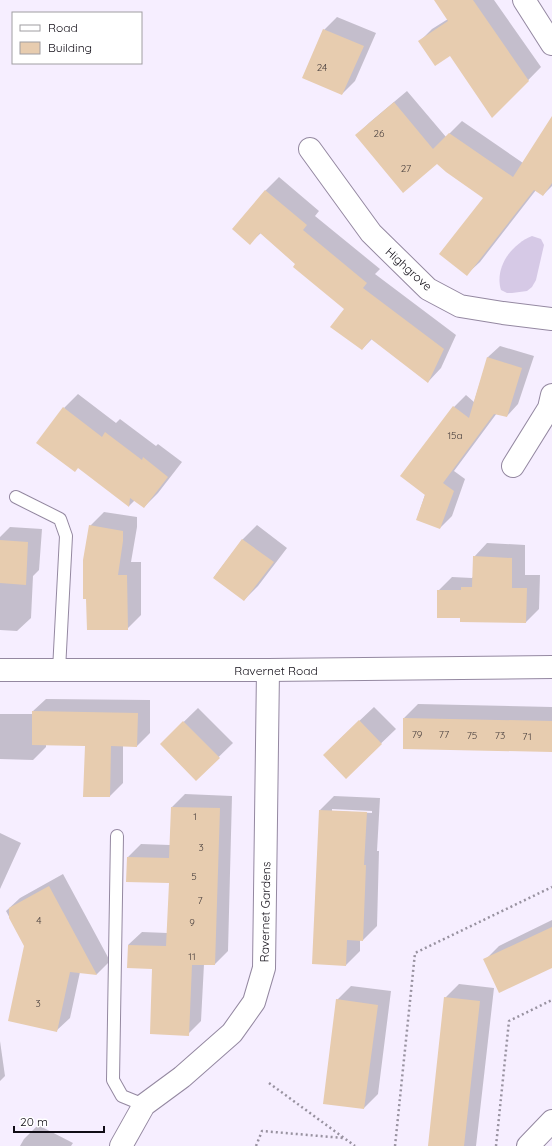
<svg xmlns="http://www.w3.org/2000/svg" width="552" height="1146" viewBox="0 0 552 1146" font-family="Quicksand,sans-serif">
	<style>
		.green { fill: #d6c9e6 }
		.shadow { fill: #0003; fill-rule: evenodd }
		.building { fill: #e7ccaf }
		.lines { fill: none; stroke-linecap: round; stroke-linejoin: round }
		.service-casing { stroke: #9488a1; stroke-width: 14 }
		.minor-casing { stroke: #9488a1; stroke-width: 24 }
		.tertiary-casing { stroke: #9488a1; stroke-width: 24 }
		.path { stroke: #9892a0; stroke-width: 2.5; stroke-dasharray: 2 3; stroke-linecap: butt }
		.service { stroke: #fff; stroke-width: 12 }
		.minor { stroke: #fff; stroke-width: 22 }
		.tertiary { stroke: #fff; stroke-width: 22 }
		.labels { text-anchor: middle; dominant-baseline: central; stroke-width: 3; stroke-linejoin: round; paint-order: stroke }
		.number-label { font-size: 10px; fill: #463d3c }
		.street-label { font-size: 12px; fill: #110d16; stroke: #fff }
	</style>
	<rect width="100%" height="100%" fill="#f6eeff"/>
	<path class="green" d="M532 236 541 239 544 245 536 280 532 287 527 291 512 293H507L501 290C494 267 512 244 532 236Z"/>
	<path class="shadow" d="M435 0H494L541 67 493 116 450 54 420 41 432 29 448 19Z
		M337 17 376 33 355 81 342 94 324 30Z
		M407 91 446 137 462 121 523 163 552 123V186L543 195 536 190 480 262 467 274 485 197 437 163 357 135 369 123Z
		M279 177 319 211 315 216 380 269 375 274 456 335 441 368 428 382 372 339 362 349 346 309 261 233 250 243 233 229 266 190Z
		M500 346 534 356 518 404 507 416 497 413 454 471 465 479 452 516 440 528 417 519 454 407 466 395 474 402 488 357Z
		M78 394 116 423 120 419 156 446 158 444 182 462 158 493 144 507 135 500 129 506 64 408Z
		M104 512 137 517V527L131 562H141V615L127 629 90 526Z
		M257 525 287 548 258 586 244 600 214 577 243 539Z
		M10 527 42 529 39 570 33 576 31 618 17 631 0 630V537Z
		M487 543 525 545V575H540L539 609 526 622 461 617 438 591 452 577 472 578 474 576V557Z
		M46 699 150 700V733L137 746H123V783L110 796 86 745 46 744V747L33 760 0 759V714H33V711Z
		M418 704 552 707V751L404 718Z
		M374 707 396 729 346 777 338 741Z
		M198 708 233 743 196 779 161 744Z
		M185 794 232 796 228 951 215 964H204L201 1021 188 1034 153 968 128 945 142 932 168 933 170 882 128 857 141 844 170 845 172 807Z
		M334 796 380 798 377 851H379L377 926 363 940H360V951L346 965 320 810ZM332 809 372 811V813L332 811Z
		M0 833 21 843 0 889Z
		M63 874 110 961 97 974 80 972 70 1018 56 1031 25 946 6 911 20 898Z
		M552 920V967L485 960 499 946Z
		M459 984 494 988 476 1146H429L445 998Z
		M351 986 391 991 378 1094 364 1108 337 1000Z
		M0 1041 5 1076 0 1081Z
		M38 1125 73 1143 71 1146H20L24 1139Z"/>
	<path class="building" d="M434 0H473L529 81 492 118 450 56 435 66 418 41 448 21Z
		M323 29 364 46 342 95 302 78Z
		M394 102 433 149 449 133 513 177 552 116V183L543 196 534 190 467 276 439 254 483 198 446 172 437 164 403 193 355 135Z
		M265 190 307 225 303 230 367 283 363 288 444 349 428 383 371 339 362 350 330 327 344 309 293 267 295 264 260 233 250 245 232 229Z
		M487 357 522 368 507 417 494 414 443 483 454 491 440 529 416 520 425 495 400 476 453 406 469 418Z
		M63 407 102 437 105 432 142 460 143 457 168 477 144 508 130 498 129 507 78 468 75 472 36 443Z
		M89 525 123 531V541L118 575H127L128 630H87L86 599H83V560Z
		M242 539 274 562 244 601 213 578Z
		M0 540 28 542 26 585 0 583Z
		M473 556 512 558V588H527L526 623 460 622V618H437V590H461V587H472Z
		M32 711 138 713 137 747 111 746 110 797H83L85 746 32 745Z
		M403 718 552 721V752L403 749Z
		M359 720 382 744 346 779 323 755Z
		M183 721 220 758 196 781 160 744Z
		M171 807 220 808 215 965H192L189 1036 150 1034 152 969 127 968 128 945 166 946 169 883 126 882 127 857 169 858Z
		M319 810 367 812 364 865H366L363 941 347 940 346 966 312 964Z
		M49 886 97 975 70 972 57 1032 8 1021 24 946 9 918V908Z
		M552 927V968L499 993 483 959Z
		M444 997 480 1001 464 1146H428Z
		M336 999 378 1005 364 1109 323 1104Z"/>
	<g class="lines">
		<g class="service-casing">
			<path id="service" d="M16 497 60 519 66 536 59 670
				M117 836 113 1080 122 1096 144 1105"/>
		</g>
		<g class="minor-casing">
			<path id="minor" d="M524 0 552 44
				M310 149 371 233 428 289 460 306 503 313 552 319
				M513 466 549 408 552 395
				M121 1146 144 1105 182 1077 232 1033 254 1002 264 968 268 670
				M528 1146 552 1121"/>
		</g>
		<g class="tertiary-casing">
			<path id="tertiary" d="M0 670H268L552 667"/>
		</g>
		<path class="path" d="M269 1083 355 1146
			M256 1146 262 1131 343 1138
			M395 1146 415 953 552 887
			M496 1146 509 1021 552 1000"/>
		<use href="#service" class="service"/>
		<use href="#minor" class="minor"/>
		<use href="#tertiary" class="tertiary"/>
	</g>
	<g class="labels">
		<g class="number-label">
			<text x="322" y="67">24</text>
			<text x="379" y="133">26</text>
			<text x="406" y="168">27</text>
			<text x="455" y="435">15a</text>
			<text x="417" y="734">79</text>
			<text x="444" y="734">77</text>
			<text x="472" y="735">75</text>
			<text x="500" y="735">73</text>
			<text x="527" y="736">71</text>
			<text x="195" y="816">1</text>
			<text x="201" y="847">3</text>
			<text x="194" y="876">5</text>
			<text x="200" y="900">7</text>
			<text x="39" y="920">4</text>
			<text x="192" y="922">9</text>
			<text x="192" y="956">11</text>
			<text x="38" y="1003">3</text>
		</g>
		<g class="street-label">
			<text transform="translate(409 269) rotate(42)">Highgrove</text>
			<text x="276" y="670">Ravernet Road</text>
			<text transform="translate(265 912) rotate(-89)">Ravernet Gardens</text>
		</g>
	</g>
	<rect x="12" y="12" width="130" height="52" fill="#ffffff" stroke="#a09ea2"/>
	<rect x="20" y="25" width="20" height="6" fill="#ffffff" stroke="#a09ea2"/>
	<text x="48" y="32" font-size="12" fill="#110d16">Road</text>
	<rect x="20" y="42" width="20" height="12" fill="#e7ccaf" stroke="#a09ea2"/>
	<text x="48" y="52" font-size="12" fill="#110d16">Building</text>
	<path d="M14 1126v6h90v-6" fill="none" stroke="#110d16" stroke-width="2"/>
	<text x="20" y="1126" font-size="12" fill="#110d16" stroke="#ffffff" stroke-width="3" paint-order="stroke">20 m</text>
</svg>
